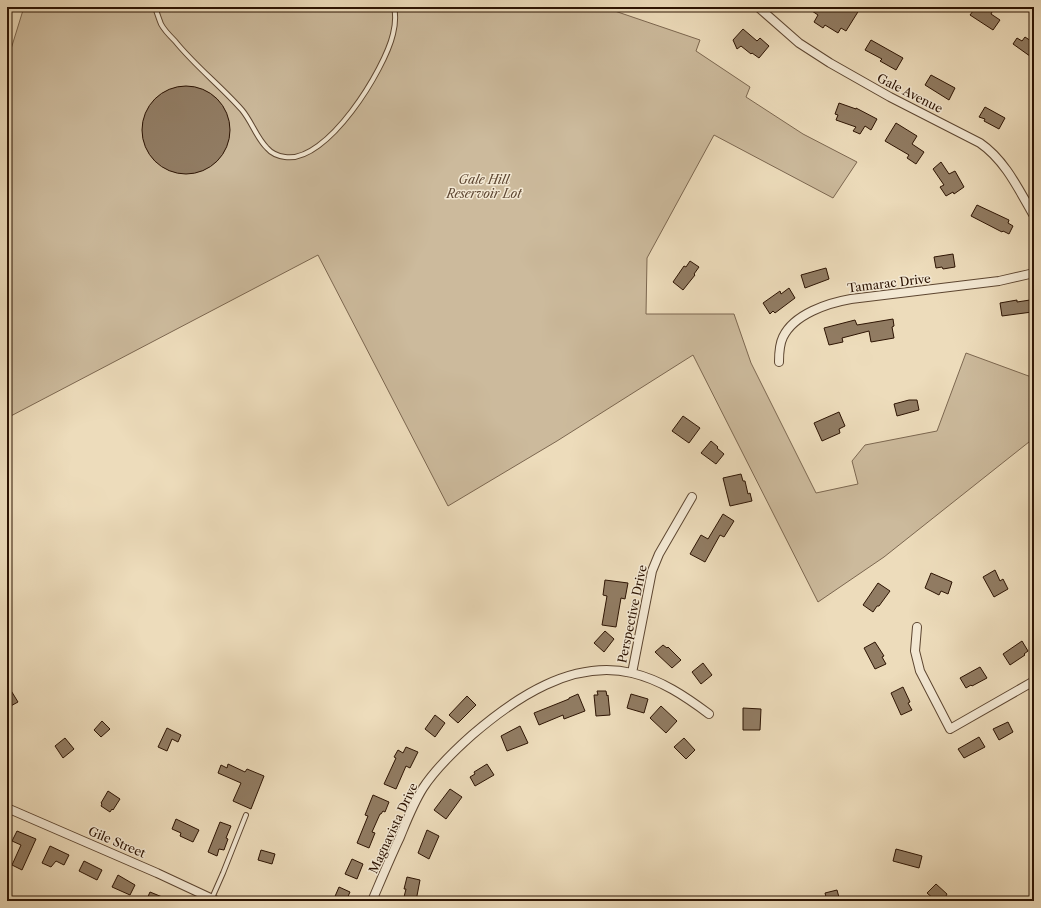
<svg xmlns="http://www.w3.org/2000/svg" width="1041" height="908" viewBox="0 0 1041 908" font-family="'Libre Caslon Text',serif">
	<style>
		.green { fill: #ccba9c; stroke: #7c6750 }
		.building { fill: #917c63; stroke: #2d1403 }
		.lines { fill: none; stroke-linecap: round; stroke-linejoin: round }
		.lane-casing { stroke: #5d4631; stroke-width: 6 }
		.street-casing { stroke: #5d4631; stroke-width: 10 }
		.lane { stroke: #f3e8d3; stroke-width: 4 }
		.street { stroke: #f3e8d3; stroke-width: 8 }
		.labels { text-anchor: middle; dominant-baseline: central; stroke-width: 3; stroke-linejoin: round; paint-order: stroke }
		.street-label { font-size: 12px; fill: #2d1403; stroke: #f3e8d3 }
		.park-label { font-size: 12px; font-style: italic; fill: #5d4631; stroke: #f3e8d3 }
	</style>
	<rect width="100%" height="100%" fill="#eddcbb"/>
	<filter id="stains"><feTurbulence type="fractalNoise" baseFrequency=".005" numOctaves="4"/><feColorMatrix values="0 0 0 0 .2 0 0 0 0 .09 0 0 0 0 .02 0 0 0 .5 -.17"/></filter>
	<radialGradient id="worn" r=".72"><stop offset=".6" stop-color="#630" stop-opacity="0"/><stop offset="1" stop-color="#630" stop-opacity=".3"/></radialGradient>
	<path class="green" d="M24 7H603L700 40 696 51 750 87 746 97 803 134 857 162 833 198 714 135 647 258 646 314H734L751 363 816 493 858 484 852 461 865 445 937 431 966 353 1034 378V438L884 557 818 602 693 355 557 441 448 506 318 255 7 418V51L11 49Z"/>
	<path class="building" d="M806 7H861L846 31 841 28 838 33 825 25 823 28 814 22 818 15Z
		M976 7H985L992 12 991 14 1000 20 993 30 970 15Z
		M743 29 757 41 760 38 769 46 759 58 752 53 751 54 741 46 737 49 733 40Z
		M1025 37 1034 43V59L1013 44 1017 38 1022 41Z
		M871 40 903 58 896 70 880 61 882 59 865 50Z
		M931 75 955 88 949 100 925 85Z
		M142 130a44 44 0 1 1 88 0a44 44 0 1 1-88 0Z
		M839 103 856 109V108L877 119 871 130 865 126 860 134 853 131 856 127 836 120 838 115 835 114Z
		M985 107 1005 118 999 129 984 121 985 119 979 117Z
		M896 123 917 136 912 144 924 152 916 164 907 158 909 155 885 141Z
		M941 162 949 174 955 171 964 187 954 194 953 192 946 196 940 187 944 185 933 169Z
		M977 205 1009 220 1008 223 1013 226 1009 234 1003 231 1002 232 971 216Z
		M953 254 955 267 943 269 942 267 936 268 934 257Z
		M690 261 699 267 694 274 695 275 683 290 673 282 684 266 686 267Z
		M826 268 829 279 805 288 801 275Z
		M789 288 795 298 775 313 773 311 770 314 763 303 780 291 781 294Z
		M1017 300V302L1030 300 1032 312 1002 316 1000 303Z
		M893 319 894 326 892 327 894 338 871 342 869 331 842 338 843 342 829 345 824 328 855 320 857 325Z
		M909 400H917L919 410 897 416 894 404Z
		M839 412 845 426 839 429 840 433 822 441 814 423Z
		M683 416 700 428 689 443 672 431Z
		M711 441 718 447 717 448 724 454 716 464 701 453Z
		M741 474 743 481H745L748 494 750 493 752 501 730 506 723 478Z
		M723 514 734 521 724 537 720 535 705 562 690 554 701 535 708 539Z
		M995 570 1000 581 1003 579 1008 589 994 597 983 577Z
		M931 573 952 582 948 594 941 591 939 595 925 588Z
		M605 580 628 583 625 599 621 598 616 627 602 625 607 596 603 595Z
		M878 583 890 591 879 606H877L873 612 863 605Z
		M605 631 614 639 604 652 594 643Z
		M1022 641 1028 651 1024 654 1025 655 1010 665 1003 654Z
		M875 642 884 656 882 657 886 664 875 669 864 648Z
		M663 645 667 648 668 647 681 660 672 668 655 652Z
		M703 663 712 675 701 684 692 672Z
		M980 667 987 678 972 686 971 685 966 688 960 678Z
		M7 684 18 702 7 708Z
		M903 687 910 702 908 703 912 710 901 715 891 693Z
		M597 691H606L607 696 608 695 610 715 596 716 594 695H598Z
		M578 694 585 711 564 719 563 715 539 725 534 713 569 699V698Z
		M631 694 648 699 644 713 627 708Z
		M467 696 476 705 458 723 449 715Z
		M661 706 677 721 666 733 650 718Z
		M743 708 761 709 760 730H743Z
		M435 715 445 723 435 737 425 729Z
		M102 721 110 729 101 737 94 730Z
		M1008 722 1013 732 999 740 993 729Z
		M520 726 528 743 507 751 501 736Z
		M167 728 181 735 178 742 172 739 167 751 158 747Z
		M979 737 985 747 964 758 958 749Z
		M65 738 74 749 63 758 55 746Z
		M684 738 695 750 686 759 674 747Z
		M406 747 418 752 410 768 406 766 396 789 384 784 396 758 394 757 398 750 403 753Z
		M228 764 245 772 247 769 264 776 251 809 233 801 241 783 218 773 221 765 227 768Z
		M487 764 494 775 475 786 470 777 475 774 474 772Z
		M450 789 462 797 446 819 434 810Z
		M108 791 120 799 113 810 112 809 110 812 101 806 102 804 101 803Z
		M373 795 389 802 385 812 383 811 381 814H380L372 832 375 833 369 848 357 843 368 816 365 815Z
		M176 819 199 830 193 842 180 836 181 833 172 829Z
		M220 822 231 826 226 838 228 839 224 850 219 849 217 856 208 852Z
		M427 830 439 836 429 859 418 853Z
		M17 831 36 839 22 870 12 865 21 845 12 841Z
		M50 846 69 855 64 865 56 861 51 867 42 863Z
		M896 849 922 856 919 868 893 861Z
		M261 850 275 854 272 864 258 860Z
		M352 859 363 864 357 879 345 874Z
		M84 861 102 870 97 880 79 871Z
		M118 875 135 885 130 895 112 887Z
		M407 877 420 880 416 901H403L406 889H404Z
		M936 884 947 894 946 896 951 901H936L927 893Z
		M339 887 350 892 346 901H333Z
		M837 890 840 901H827L825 893Z
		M150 892 172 901H146Z"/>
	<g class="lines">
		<g class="lane-casing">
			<path id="lane" d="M155 7C157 13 159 19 161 24 164 30 170 36 175 41 195 66 221 86 242 110 252 122 256 137 267 148 272 154 278 156 285 157 327 164 385 69 393 34 395 26 396 16 394 7
				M212 898 223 873 246 815"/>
		</g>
		<g class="street-casing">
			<path id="street" d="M758 7 799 43 830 63 890 97 980 143C1005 160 1019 190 1034 216
				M779 362C779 354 779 345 783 337 794 314 828 303 851 299L999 281 1034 273
				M917 627 915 651 920 671 950 729 1034 681
				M632 673 652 571 659 554 692 497
				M7 808 157 873 217 901
				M372 901C381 880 390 858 400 837 407 820 413 804 423 788 436 768 454 751 472 735 515 698 572 659 632 673 661 680 685 696 709 714"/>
		</g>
		<use href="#lane" class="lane"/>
		<use href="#street" class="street"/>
	</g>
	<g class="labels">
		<g class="street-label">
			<text transform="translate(910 93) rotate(27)">Gale Avenue</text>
			<text transform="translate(889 283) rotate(-7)">Tamarac Drive</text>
			<text transform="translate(632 614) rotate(-78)">Perspective Drive</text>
			<text transform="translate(393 828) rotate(-65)">Magnavista Drive</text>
			<text transform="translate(117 842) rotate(23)">Gile Street</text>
		</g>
		<g class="park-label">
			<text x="484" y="179">Gale Hill<tspan x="484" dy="14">Reservoir Lot</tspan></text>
		</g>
	</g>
	<rect width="1041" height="908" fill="none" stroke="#eddcbb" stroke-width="24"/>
	<rect x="8" y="8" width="1025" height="892" fill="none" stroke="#2d1403" stroke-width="2"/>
	<rect x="12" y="12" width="1017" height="884" fill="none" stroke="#2d1403"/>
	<rect width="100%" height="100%" filter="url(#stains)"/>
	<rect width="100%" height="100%" fill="url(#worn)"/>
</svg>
